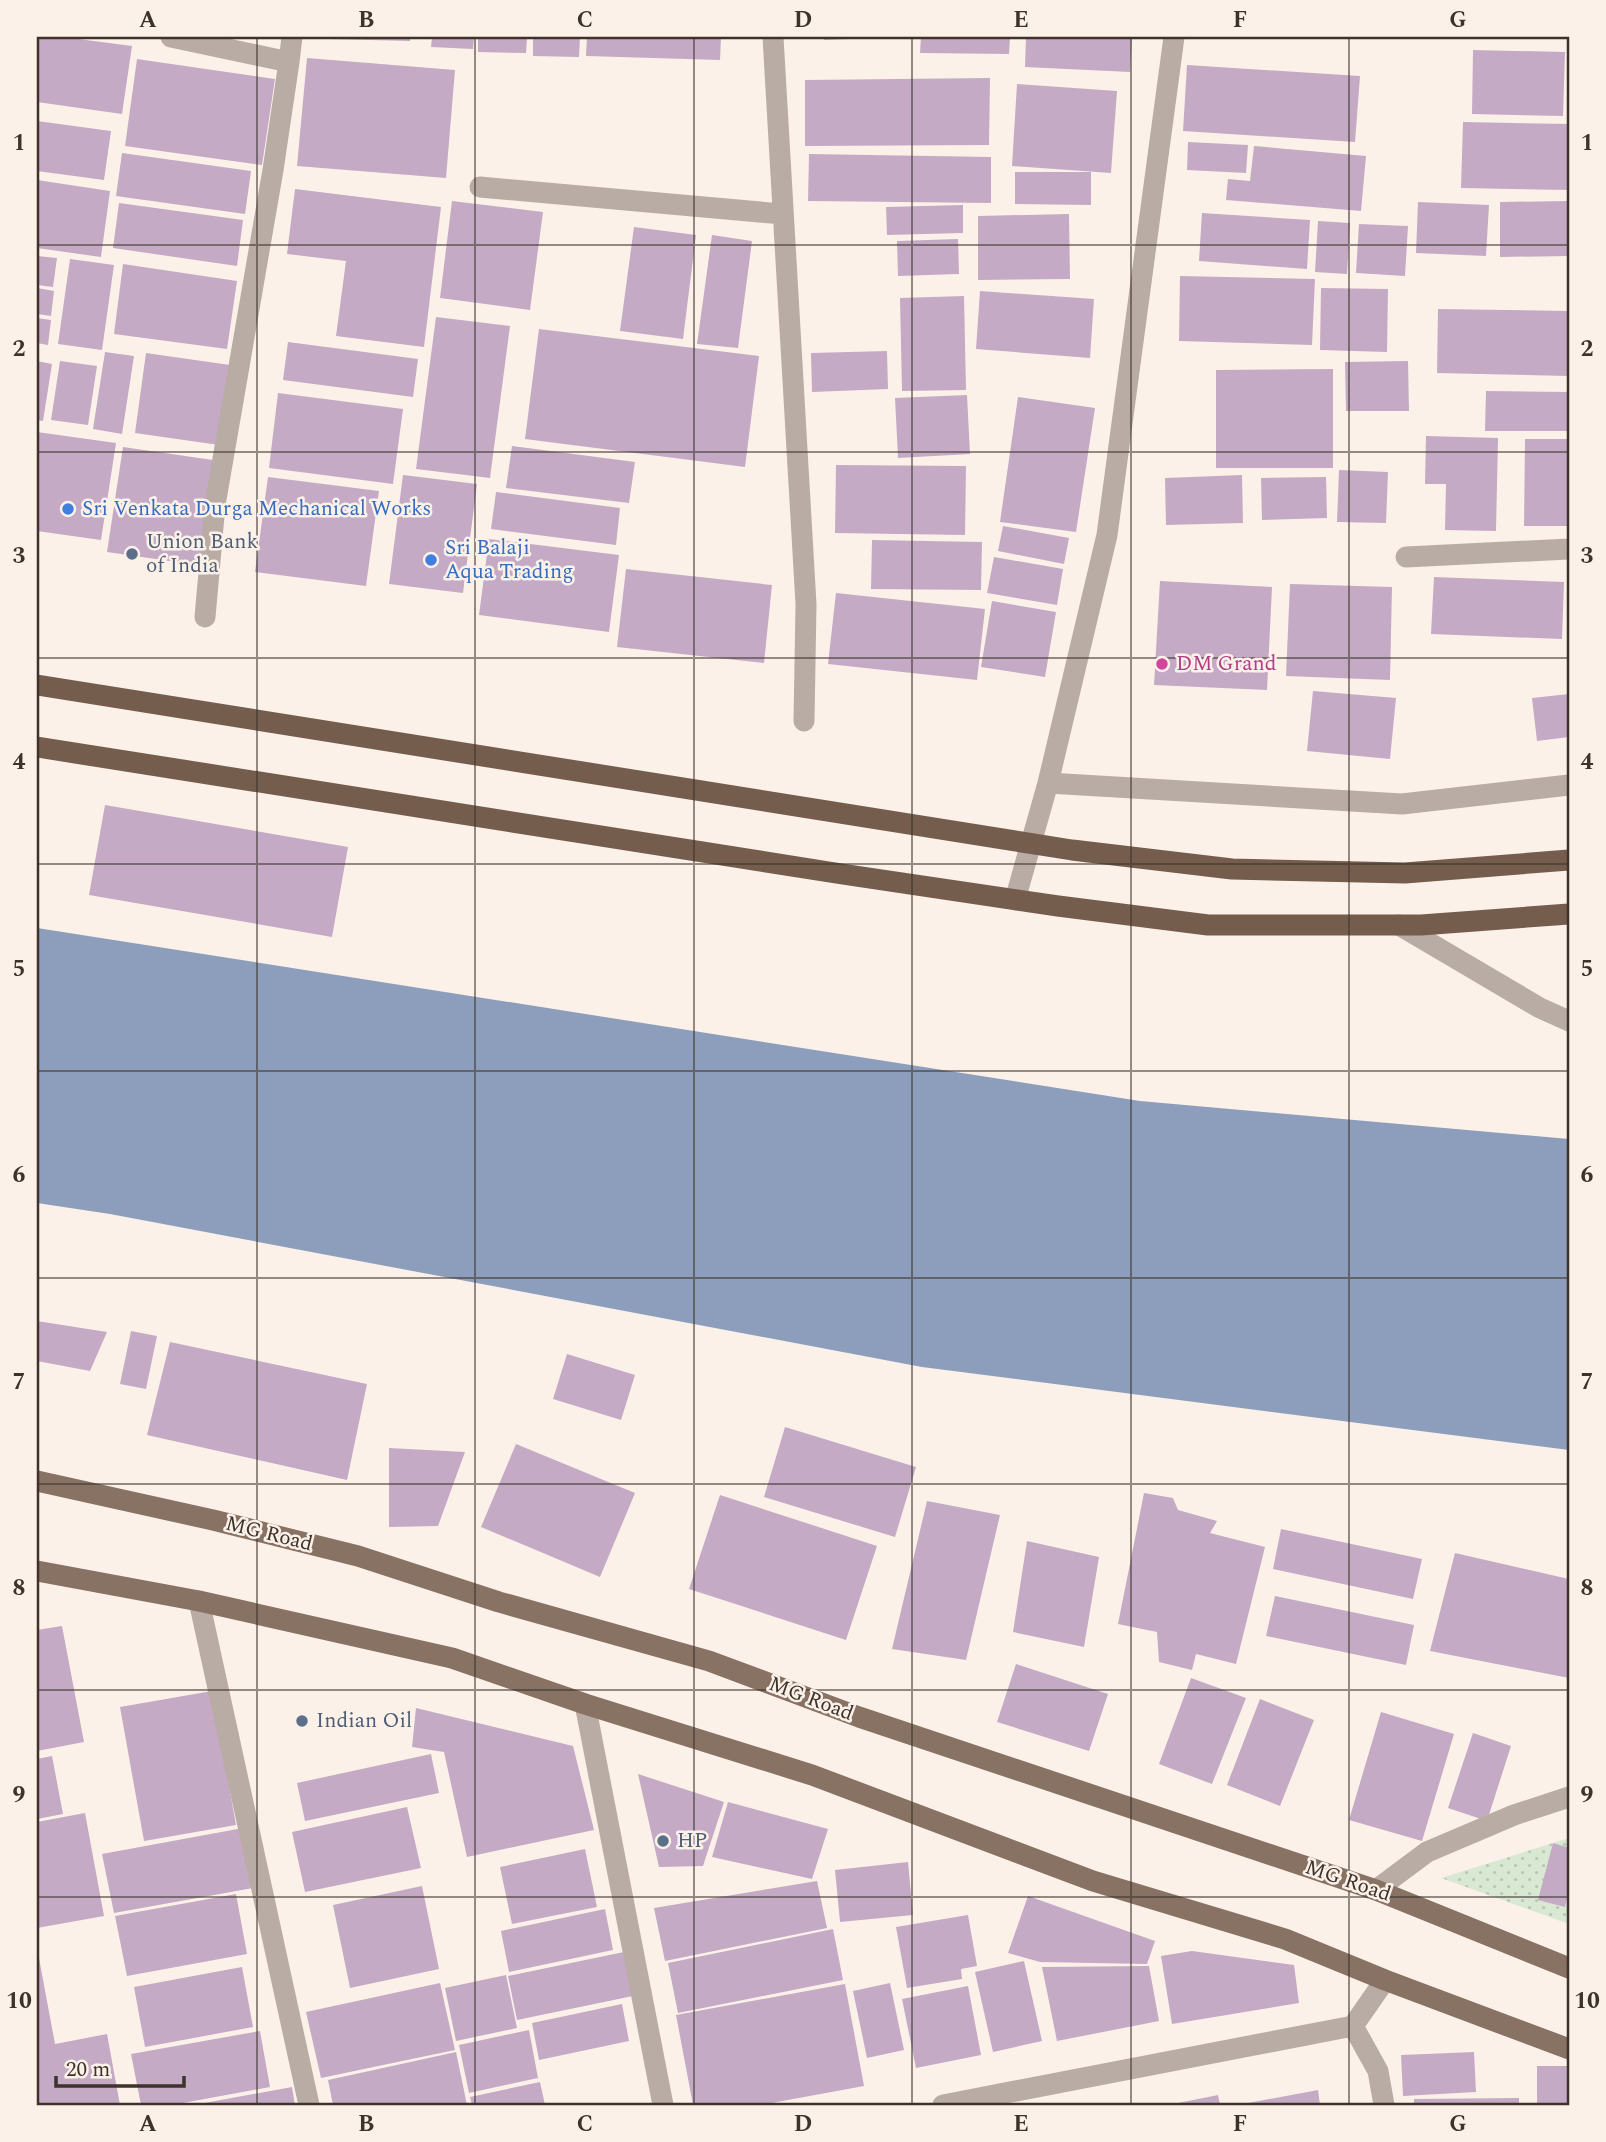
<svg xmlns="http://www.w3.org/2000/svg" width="1606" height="2142" viewBox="0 0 1606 2142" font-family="Spectral,serif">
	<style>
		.grass { fill: url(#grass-dots) }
		.water { fill: #8c9ebb }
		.building { fill: #c4aac5 }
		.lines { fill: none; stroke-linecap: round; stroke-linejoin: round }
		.minor { stroke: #b9aca5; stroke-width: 21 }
		.major { stroke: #877264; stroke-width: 21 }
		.highway { stroke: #755d4d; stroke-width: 21 }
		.grid { fill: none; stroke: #3d332b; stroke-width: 2; stroke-opacity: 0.55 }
		.shop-dot { fill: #3f7fe0; stroke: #fcf1e9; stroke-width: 2.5 }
		.service-dot { fill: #5c6f8a; stroke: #fcf1e9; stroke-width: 2.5 }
		.hotel-dot { fill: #d1479c; stroke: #fcf1e9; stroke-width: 2.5 }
		.labels { text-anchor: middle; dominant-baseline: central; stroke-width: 5; stroke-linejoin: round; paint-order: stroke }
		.shop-label { font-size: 21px; fill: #366cbe; stroke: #fcf1e9; text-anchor: start }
		.service-label { font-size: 21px; fill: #4e5e75; stroke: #fcf1e9; text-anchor: start }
		.hotel-label { font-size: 21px; fill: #b23c85; stroke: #fcf1e9; text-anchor: start }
		.street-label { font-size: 21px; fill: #3d332b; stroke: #fcf1e9 }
		.neatline { fill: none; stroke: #3d332b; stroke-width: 2.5 }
		.grid-label { font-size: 23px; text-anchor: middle; font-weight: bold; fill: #3d332b }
	</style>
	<defs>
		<pattern id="grass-dots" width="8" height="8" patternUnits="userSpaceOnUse" patternTransform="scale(1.75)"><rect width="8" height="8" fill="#d8e8d3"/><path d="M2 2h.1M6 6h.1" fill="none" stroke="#bac7b5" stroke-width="1.8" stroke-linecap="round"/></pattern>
	</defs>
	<rect width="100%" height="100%" fill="#fcf1e9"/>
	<path class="grass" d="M1569 1838V1924L1441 1878Z"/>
	<path class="water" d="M37 928 1140 1101 1569 1139V1450L922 1367 110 1214 37 1203Z"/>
	<path class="building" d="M37 37H63L132 46 122 114 37 102Z
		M330 37H410V41L330 39Z
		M432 37H474L473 49 431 47Z
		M478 37H527L526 53 478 52Z
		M533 37H580L579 57 533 56Z
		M587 37H721L720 60 586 56Z
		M824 37H847L848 39 824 40Z
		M921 37H1010L1009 54 920 53Z
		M1026 37H1132L1130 72 1025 67Z
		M1473 50 1565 52 1563 116 1472 114Z
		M307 58 455 70 446 178 297 166Z
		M137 59 275 79 262 165 125 146Z
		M1187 65 1360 76 1355 142 1183 131Z
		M990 78 989 145 805 146V80Z
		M1017 84 1117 91 1111 173 1012 166Z
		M37 121 111 131 104 180 37 171Z
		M1463 122 1569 124V190L1461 188Z
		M1188 142 1248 145 1246 173 1187 170Z
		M1254 146 1366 156 1361 211 1226 200 1228 179 1250 181Z
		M122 153 251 171 245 214 116 196Z
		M809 154 991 157V203L808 201Z
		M1015 172H1091V205L1015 204Z
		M37 180 110 191 101 257 37 248Z
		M295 189 441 207 424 347 336 336 346 261 287 254Z
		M452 201 543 212 530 310 440 298Z
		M1569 201V256L1500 257V202Z
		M1418 202 1489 205 1486 256 1416 253Z
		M119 203 243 220 237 266 113 248Z
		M963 205V233L887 235 886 207Z
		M1202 213 1310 220 1307 269 1199 261Z
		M1069 214 1070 279 978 280V216Z
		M1318 221 1350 223 1347 274 1315 272Z
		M1359 224 1408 226 1405 276 1356 273Z
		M634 227 696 235 683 339 620 331Z
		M712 235 752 241 738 348 697 344Z
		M958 239 959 274 898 276 897 241Z
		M37 256 57 258 53 287 37 285Z
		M70 259 114 265 102 350 58 344Z
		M123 264 237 281 227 349 114 334Z
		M1180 276 1315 279 1312 345 1179 341Z
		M37 288 54 291 51 316 37 314Z
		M1321 288 1388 289 1387 352 1320 350Z
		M980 291 1094 299 1090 358 976 349Z
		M964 296 966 390 902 391 900 298Z
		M1438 309 1569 311V376L1437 373Z
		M436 317 510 326 490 478 416 469Z
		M37 318 51 320 48 345 37 343Z
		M539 329 759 356 745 467 525 439Z
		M288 342 418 359 413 397 283 380Z
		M887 351 888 389 812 392 811 353Z
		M105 352 134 356 122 434 93 429Z
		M146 353 230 365 219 445 135 433Z
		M37 361 52 364 43 421 37 420Z
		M60 361 97 366 88 425 51 420Z
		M1408 361 1409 411H1346L1345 362Z
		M1333 369V468H1216V370Z
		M1486 391 1569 392V431H1485Z
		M278 393 403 409 393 484 269 468Z
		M967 395 970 454 898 458 895 398Z
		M1018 397 1095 408 1076 532 1000 522Z
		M37 432 116 443 101 540 37 531Z
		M1426 436 1498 438 1496 531 1445 530 1446 484H1425Z
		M1525 439H1569V526H1524Z
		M512 446 635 462 629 503 506 488Z
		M123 447 220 461 204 566 107 552Z
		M836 465 966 466 965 535 835 533Z
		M1339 470 1388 472 1386 523 1337 522Z
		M403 475 477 484 463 593 389 584Z
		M1242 475 1243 523 1166 525 1165 478Z
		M268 477 379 491 366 586 255 572Z
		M1326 477 1327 518 1262 520 1261 478Z
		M496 492 620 508 616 545 491 529Z
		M1003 526 1069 538 1064 564 998 551Z
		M489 539 619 555 609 632 479 615Z
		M872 540 982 542 981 590 871 589Z
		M994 557 1063 569 1057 605 987 593Z
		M626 569 772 585 764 663 617 647Z
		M1434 577 1564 582 1562 639 1431 634Z
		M1160 581 1272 587 1267 690 1154 685Z
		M1290 584 1392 587 1390 680 1286 676Z
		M836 593 985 609 977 680 828 664Z
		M992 601 1056 612 1045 677 981 667Z
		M1313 691 1396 698 1390 759 1307 751Z
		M1569 694V737L1537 741 1532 698Z
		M105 805 348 847 332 937 89 895Z
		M37 1321 107 1332 90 1371 37 1361Z
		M131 1331 157 1336 146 1389 120 1384Z
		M170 1342 367 1384 347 1480 147 1435Z
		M567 1354 635 1375 621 1420 553 1399Z
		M785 1427 916 1467 895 1537 764 1497Z
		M516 1444 635 1493 600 1577 481 1527Z
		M389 1448 465 1452 438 1526 389 1527Z
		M1144 1493 1173 1498 1178 1510 1217 1521 1210 1533 1265 1547 1236 1664 1196 1654 1192 1670 1159 1662 1157 1632 1118 1624Z
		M720 1495 877 1546 846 1640 689 1589Z
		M927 1501 1000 1515 966 1660 892 1649Z
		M1281 1529 1422 1559 1413 1599 1273 1569Z
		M1027 1541 1099 1557 1084 1647 1013 1632Z
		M1455 1553 1569 1579V1678L1430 1651Z
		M1275 1596 1414 1625 1406 1665 1266 1636Z
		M62 1626 84 1742 37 1751V1630Z
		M1016 1664 1108 1694 1089 1751 997 1722Z
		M1191 1678 1246 1698 1212 1784 1159 1764Z
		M212 1691 236 1825 144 1841 120 1707Z
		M1260 1699 1314 1720 1280 1806 1227 1785Z
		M416 1708 573 1746 594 1830 467 1857 444 1752 412 1747Z
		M1381 1712 1454 1734 1422 1841 1349 1820Z
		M1473 1733 1511 1746 1487 1821 1448 1808Z
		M431 1754 439 1793 305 1821 297 1783Z
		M52 1756 63 1814 37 1819V1759Z
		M638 1774 724 1802 703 1866 659 1867Z
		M728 1802 828 1829 812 1879 712 1857Z
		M407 1807 421 1868 305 1892 292 1832Z
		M85 1813 104 1916 37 1928V1822Z
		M243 1828 253 1888 114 1913 102 1854Z
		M1553 1843 1569 1848V1891L1565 1907 1538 1900Z
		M585 1849 597 1907 512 1924 500 1867Z
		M908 1862 913 1915 840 1922 835 1870Z
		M817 1881 827 1928 665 1961 654 1908Z
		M422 1886 439 1969 350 1988 333 1905Z
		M236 1894 247 1954 127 1976 115 1916Z
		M1028 1896 1155 1941 1147 1964 1040 1962 1008 1953Z
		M605 1909 613 1950 509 1972 501 1931Z
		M968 1915 977 1966 961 1969 962 1979 907 1988 896 1927Z
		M833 1929 843 1980 678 2013 668 1963Z
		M1192 1951 1294 1965 1299 2003 1172 2024 1161 1956Z
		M624 1952 633 1996 517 2020 508 1976Z
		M37 1958H39L55 2044 107 2034 120 2105H37Z
		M1024 1961 1042 2041 993 2052 975 1972Z
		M1149 1966 1159 2021 1057 2041 1042 1967Z
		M242 1967 253 2027 145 2047 134 1987Z
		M506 1975 517 2028 456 2041 445 1988Z
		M440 1983 455 2050 321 2078 306 2012Z
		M890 1983 904 2050 867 2058 853 1991Z
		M845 1984 864 2086 761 2105H693L676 2015Z
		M968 1986 981 2055 916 2068 902 1999Z
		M622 2004 629 2041 539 2060 532 2023Z
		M529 2030 538 2078 469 2093 459 2045Z
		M260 2031 270 2087 172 2105H141L131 2054Z
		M456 2052 467 2105H333L328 2080Z
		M1474 2052 1476 2092 1403 2096 1401 2055Z
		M1537 2066H1569V2105H1537Z
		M540 2082 545 2105H472L470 2097Z
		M292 2087 295 2105H199V2104Z
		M1318 2090 1320 2105H1243V2104Z
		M1218 2095 1220 2105H1173V2104Z
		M1519 2098V2105H1414V2099Z"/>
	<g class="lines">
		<path class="minor" d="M171 37 289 62 273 170 215 505 205 617
			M773 37 806 604 804 721
			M289 62 292 37
			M480 187 782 214
			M1406 557 1569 549
			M1048 783 1402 804 1569 785
			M1015 900 1048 783 1107 535 1174 37
			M1399 925 1540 1008 1569 1021
			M199 1601 309 2105
			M585 1704 663 2105
			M1376 1890 1427 1852 1514 1815 1569 1797
			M1353 2026 1378 2071 1384 2105
			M943 2105 1353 2026 1385 1980"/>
		<path class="major" d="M37 1481 213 1520 358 1556 499 1602 709 1661 859 1717 1376 1890 1569 1968
			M37 1571 199 1601 452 1658 585 1704 812 1775 1093 1881 1285 1939 1385 1980 1569 2049"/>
		<path class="highway" d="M37 685 1072 850 1232 869 1405 873 1569 860
			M37 747 842 874 1058 906 1208 925H1421L1569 914"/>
	</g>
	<path class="grid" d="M257 37V2105M475 37V2105M694 37V2105M912 37V2105M1131 37V2105M1349 37V2105M37 245H1569M37 452H1569M37 658H1569M37 864H1569M37 1071H1569M37 1278H1569M37 1484H1569M37 1690H1569M37 1897H1569"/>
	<g class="shop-dot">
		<circle cx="68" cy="509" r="7"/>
		<circle cx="431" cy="560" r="7"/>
	</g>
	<g class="service-dot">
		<circle cx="132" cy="554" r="7"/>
		<circle cx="302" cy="1721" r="7"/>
		<circle cx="663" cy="1841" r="7"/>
	</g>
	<circle class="hotel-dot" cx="1162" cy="664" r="7"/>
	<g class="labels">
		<g class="shop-label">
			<text x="82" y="509">Sri Venkata Durga Mechanical Works</text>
			<text x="445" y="548">Sri Balaji<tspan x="445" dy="24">Aqua Trading</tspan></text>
		</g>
		<g class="service-label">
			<text x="146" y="542">Union Bank<tspan x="146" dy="24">of India</tspan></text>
			<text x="316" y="1721">Indian Oil</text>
			<text x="677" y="1841">HP</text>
		</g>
		<g class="hotel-label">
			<text x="1176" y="664">DM Grand</text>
		</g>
		<g class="street-label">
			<text transform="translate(269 1534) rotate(14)">MG Road</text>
			<text transform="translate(811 1699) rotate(21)">MG Road</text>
			<text transform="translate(1348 1881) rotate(19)">MG Road</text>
		</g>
	</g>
	<rect width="1606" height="2142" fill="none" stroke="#fcf1e9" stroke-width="77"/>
	<path d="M56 2076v10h128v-10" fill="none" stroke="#3d332b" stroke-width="3.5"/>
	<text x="66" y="2076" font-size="21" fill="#3d332b" stroke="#fcf1e9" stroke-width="5" paint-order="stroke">20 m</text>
	<rect x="38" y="38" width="1530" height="2066" class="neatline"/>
	<g class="grid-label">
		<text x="148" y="27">A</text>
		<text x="366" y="27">B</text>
		<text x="585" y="27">C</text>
		<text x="803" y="27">D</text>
		<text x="1021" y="27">E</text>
		<text x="1240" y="27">F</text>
		<text x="1458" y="27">G</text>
		<text x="19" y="150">1</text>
		<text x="1587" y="150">1</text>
		<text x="19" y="356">2</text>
		<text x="1587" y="356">2</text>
		<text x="19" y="563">3</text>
		<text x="1587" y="563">3</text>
		<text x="19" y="769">4</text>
		<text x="1587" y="769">4</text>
		<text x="19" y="976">5</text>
		<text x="1587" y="976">5</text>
		<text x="19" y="1182">6</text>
		<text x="1587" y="1182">6</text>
		<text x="19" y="1389">7</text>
		<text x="1587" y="1389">7</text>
		<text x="19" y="1595">8</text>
		<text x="1587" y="1595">8</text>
		<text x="19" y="1802">9</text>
		<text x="1587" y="1802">9</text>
		<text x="19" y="2008">10</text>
		<text x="1587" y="2008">10</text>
		<text x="148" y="2131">A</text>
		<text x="366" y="2131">B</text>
		<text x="585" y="2131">C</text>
		<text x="803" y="2131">D</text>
		<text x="1021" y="2131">E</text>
		<text x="1240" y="2131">F</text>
		<text x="1458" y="2131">G</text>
	</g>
</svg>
